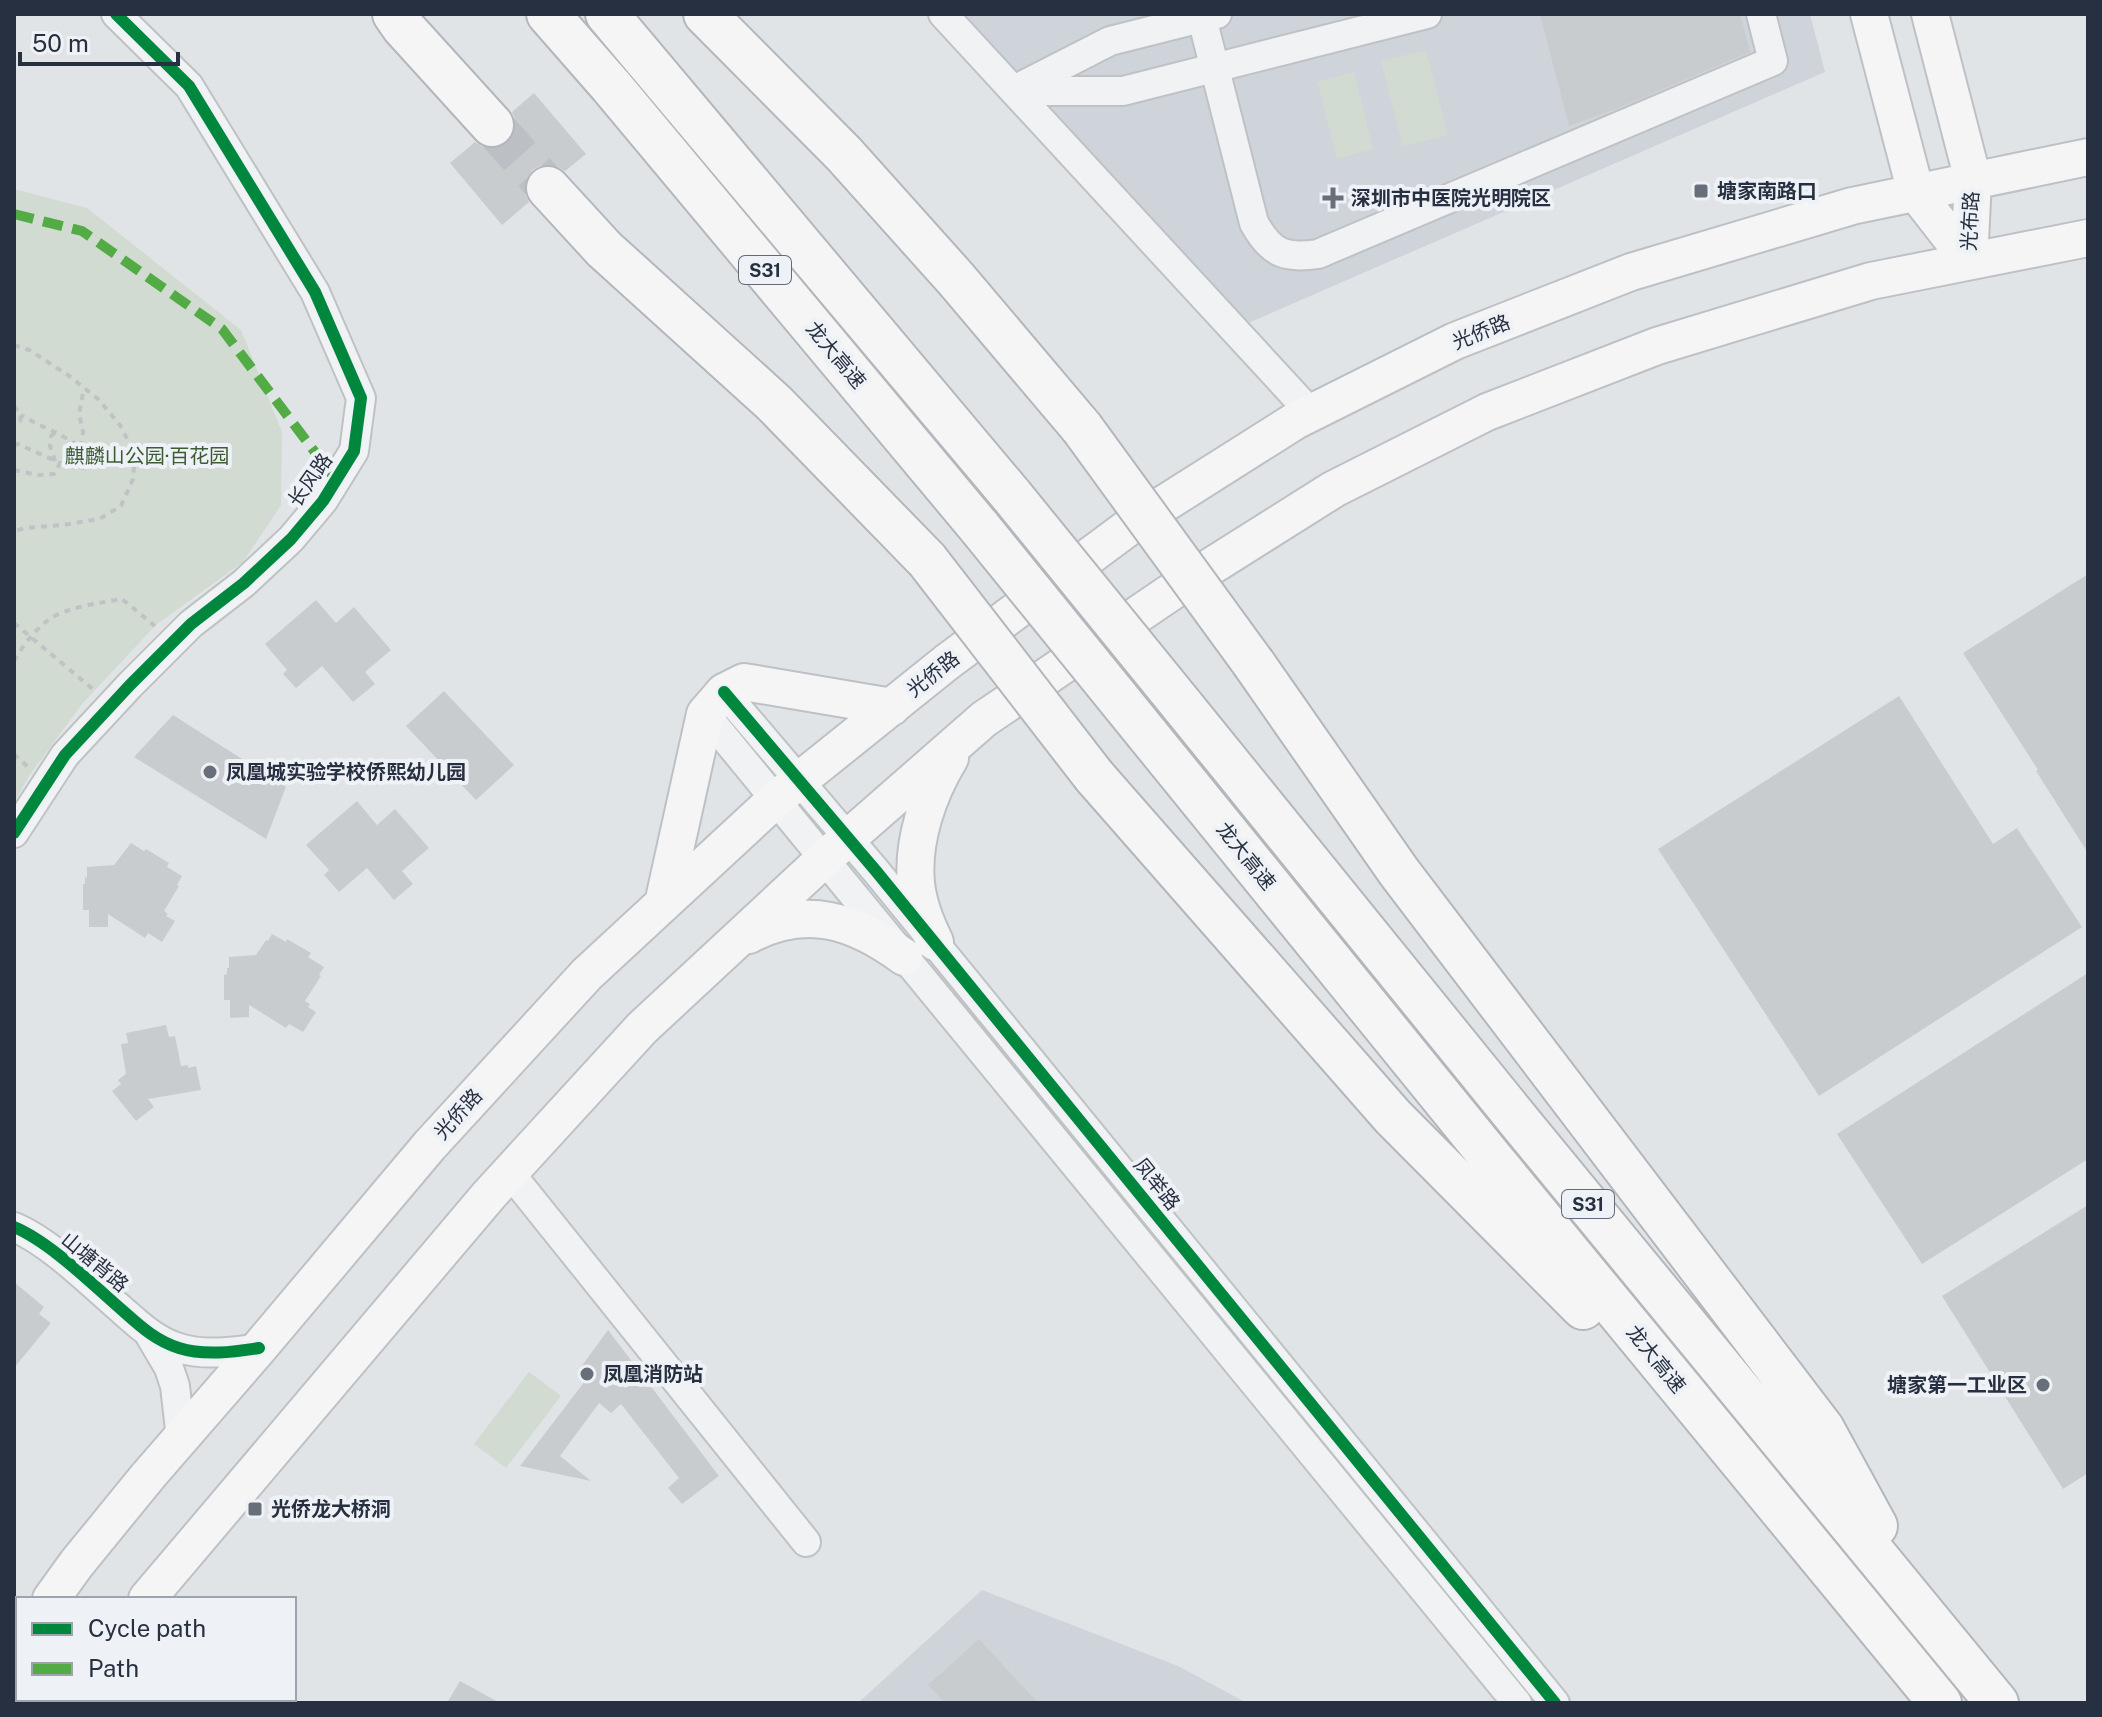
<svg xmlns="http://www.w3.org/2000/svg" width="2102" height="1717" viewBox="0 0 2102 1717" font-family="'Public Sans','Noto Sans SC',sans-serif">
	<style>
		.built { fill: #cfd3da }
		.park { fill: #d1dbd1 }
		.building { fill: #c9cccf }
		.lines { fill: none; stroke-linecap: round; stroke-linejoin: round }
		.highway-tunnel { stroke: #bcc0c6; stroke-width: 42; stroke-dasharray: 42 21; stroke-linecap: butt }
		.minor-casing { stroke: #bfc2c5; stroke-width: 32 }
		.major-casing { stroke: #bdc1c5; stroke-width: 40 }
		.highway-casing { stroke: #b3b7bc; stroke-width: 46 }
		.path { stroke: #c0c2c6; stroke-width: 4; stroke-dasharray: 6 6; stroke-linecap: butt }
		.minor { stroke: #f0f2f3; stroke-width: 28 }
		.major { stroke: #f5f5f6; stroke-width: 36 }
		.highway { stroke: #f5f5f6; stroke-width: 42 }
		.highway-bridge-casing { stroke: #b3b7bc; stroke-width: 46; stroke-linecap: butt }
		.highway-bridge { stroke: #f5f5f6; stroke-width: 42 }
		.quiet { stroke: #53ab46; stroke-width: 10; stroke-dasharray: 20 10; stroke-linecap: butt }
		.cycleway-casing { stroke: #eef1f6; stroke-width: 17 }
		.cycleway { stroke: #00873e; stroke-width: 12 }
		.poi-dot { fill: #686f7a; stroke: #eef1f6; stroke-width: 3 }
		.labels { text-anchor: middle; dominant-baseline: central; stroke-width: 8; stroke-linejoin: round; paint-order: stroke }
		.shield { fill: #eef1f6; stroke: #636a77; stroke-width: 2 }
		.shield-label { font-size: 18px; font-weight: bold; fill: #273040 }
		.poi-label { font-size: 20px; font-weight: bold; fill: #273040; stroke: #eef1f6; text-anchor: start }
		.street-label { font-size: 20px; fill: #273040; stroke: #eef1f6 }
		.park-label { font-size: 20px; fill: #3c5c34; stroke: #eef1f6 }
	</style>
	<rect width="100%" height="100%" fill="#e1e4e7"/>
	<path class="built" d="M961 14H1810L1825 72 1246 324Z
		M982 1590 1178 1666 1247 1703H858Z"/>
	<path class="park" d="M1426 50 1448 135 1403 146 1381 61Z
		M1354 72 1373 149 1337 159 1317 82Z
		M14 189 87 208 241 330 282 432 281 505 243 562 156 625 82 704 29 776 14 803Z
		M529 1372 561 1396 506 1468 474 1444Z"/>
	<path class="building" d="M1540 14H1740L1750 52 1616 109 1569 126Z
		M534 93 586 154 565 171 554 165 544 164 532 170 525 182 524 192 529 202 502 225 450 163 475 142 485 148 496 149 508 143 515 132 516 121 512 112Z
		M2088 574V853L2036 771 2038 770 1963 653Z
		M316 600 336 623 354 607 391 650 365 672 375 684 353 702 322 666 296 688 283 674 287 670 265 644Z
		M444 691 514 765 476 800 406 726Z
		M1899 696 1993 844 2017 828 2082 927 1819 1096 1658 849Z
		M173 715 286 787 266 839 134 757Z
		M357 801 377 825 395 809 429 848 402 871 413 884 394 900 367 868 339 892 324 875 329 870 306 845Z
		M131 843 144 851 146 849 169 863 167 867 182 876 177 885 179 886 164 911 168 914 166 916 175 921 162 942 148 933 145 938 108 914V927H89V910H83V884H85V877L87 878V867L114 865Z
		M272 934 286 942 287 939 311 953 308 957 324 967 319 975 321 976 305 1001 310 1004 308 1007 316 1012 303 1032 289 1024 286 1028 249 1005V1017L230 1018V1000H224V975L227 974V968H229V957L256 955 266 940 268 941Z
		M2088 973V1159L1922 1264 1837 1134Z
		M166 1025 169 1037 175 1036 181 1066 188 1065V1068L196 1066 201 1090 148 1099 154 1107 136 1121 112 1091 121 1084 118 1080 126 1074 121 1044 128 1043 126 1033Z
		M2088 1205V1473L2063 1489 1942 1296Z
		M14 1282 44 1307 39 1314 51 1323 14 1368Z
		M608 1330 719 1476 682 1504 668 1488 679 1478 621 1404 611 1413 599 1403 560 1456 591 1481 520 1466 585 1381 578 1371Z
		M979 1639 1038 1703H945L928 1685Z
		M460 1681 500 1703H447Z"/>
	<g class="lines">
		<path class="highway-tunnel" d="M492 125 548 188"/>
		<g class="minor-casing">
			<path id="minor" d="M943 14 1311 413
				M1202 18 1254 223C1271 253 1284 259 1318 254L1773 61 1761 14
				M1018 88 1110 41 1217 14
				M1014 91H1123L1427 14
				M724 692 876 871 1555 1703
				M705 714 1517 1703
				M14 833 65 755 130 685 191 624 244 583 291 539 323 501 354 451 361 398 315 292 189 86 116 14
				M510 1173 806 1542
				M14 1227C50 1242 92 1284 122 1310 140 1326 156 1341 179 1348 204 1356 234 1352 259 1348
				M149 1334 169 1368 175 1386 181 1439"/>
		</g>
		<g class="major-casing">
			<path id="major" d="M1869 14 1916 193 1969 261
				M1930 14 1973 180 1969 261
				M663 904 705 714 724 692 744 682 892 707
				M749 935C806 904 855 921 904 957
				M935 942C926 924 918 904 916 883 912 841 928 794 950 758
				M51 1599 77 1563 148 1476 259 1348 430 1145 587 974 775 800 947 662 1137 521 1295 421 1455 341 1631 272 1852 206 2088 157
				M147 1599 489 1195 642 1028 824 859 984 719 1180 586 1334 489 1487 412 1657 346 1871 281 2088 238
				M14 1652 18 1646
				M70 1703 72 1699"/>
		</g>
		<g class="highway-casing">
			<path id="highway" d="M394 14 403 27 492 125
				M548 14 611 86 980 528
				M607 14 1012 496
				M705 14 844 154 956 279 1082 428
				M548 188 604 249 774 403 927 560
				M1254 664 1399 872 1823 1429 1876 1526
				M1181 704 1523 1126 1997 1703
				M1147 734 1488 1154 1940 1703
				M1094 776 1393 1117 1583 1308"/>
		</g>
		<path class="path" d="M14 345 29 350 68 375 98 399 120 425 135 454 133 479 121 506 99 519 63 525 25 528 14 531
			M14 406 21 415 20 421H14
			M14 445 18 444 60 463 78 468 89 467 90 456C71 436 44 429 21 415
			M81 447 83 432 79 414 84 388
			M55 461 50 446 51 436 56 432
			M14 470 38 475 54 474 60 463
			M14 623 95 691
			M14 661C22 647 34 631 47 621 65 607 100 603 122 599L155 626
			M14 754 29 768"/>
		<use href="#minor" class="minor"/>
		<use href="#major" class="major"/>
		<use href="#highway" class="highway"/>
		<g class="highway-bridge-casing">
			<path id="highway-bridge" d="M1082 428 1254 664
				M1012 496 1181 704
				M980 528 1147 734
				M927 560 1094 776"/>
		</g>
		<use href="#highway-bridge" class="highway-bridge"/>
		<path class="quiet" d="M14 214 82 231 222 329 336 480"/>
		<g class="cycleway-casing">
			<path id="cycleway" d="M724 692 876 871 1555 1703
				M14 833 65 755 130 685 191 624 244 583 291 539 323 501 354 451 361 398 315 292 189 86 116 14
				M14 1227C50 1242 92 1284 122 1310 140 1326 156 1341 179 1348 204 1356 234 1352 259 1348"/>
		</g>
		<use href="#cycleway" class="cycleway"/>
	</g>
	<g class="poi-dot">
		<rect x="1693" y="183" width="16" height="16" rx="4"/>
		<path d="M1329 186h8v8h8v8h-8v8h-8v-8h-8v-8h8z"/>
		<circle cx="210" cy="772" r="8"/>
		<circle cx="587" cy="1374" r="8"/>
		<circle cx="2043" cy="1385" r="8"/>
		<rect x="247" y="1501" width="16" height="16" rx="4"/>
	</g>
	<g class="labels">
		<g class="shield">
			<rect x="739" y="256" width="52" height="28" rx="6"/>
			<rect x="1562" y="1190" width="52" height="28" rx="6"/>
		</g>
		<g class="shield-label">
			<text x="765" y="270">S31</text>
			<text x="1588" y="1204">S31</text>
		</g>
		<g class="poi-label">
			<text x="1717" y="191">塘家南路口</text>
			<text x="1351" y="198">深圳市中医院光明院区</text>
			<text x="226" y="772">凤凰城实验学校侨熙幼儿园</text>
			<text x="603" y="1374">凤凰消防站</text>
			<text x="2027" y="1385" text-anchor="end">塘家第一工业区</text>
			<text x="271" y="1509">光侨龙大桥洞</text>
		</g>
		<g class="street-label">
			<text transform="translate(1970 221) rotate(-87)">光布路</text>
			<text transform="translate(1481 332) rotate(-22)">光侨路</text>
			<text transform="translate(836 355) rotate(50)">龙大高速</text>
			<text transform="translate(310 480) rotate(-55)">长风路</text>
			<text transform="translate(933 674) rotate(-38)">光侨路</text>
			<text transform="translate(1246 856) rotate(51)">龙大高速</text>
			<text transform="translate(458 1114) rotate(-48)">光侨路</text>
			<text transform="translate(1157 1184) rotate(51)">凤举路</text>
			<text transform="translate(95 1262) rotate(40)">山塘背路</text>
			<text transform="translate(1656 1359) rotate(51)">龙大高速</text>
		</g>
		<g class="park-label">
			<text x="147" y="456">麒麟山公园·百花园</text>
		</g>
	</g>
	<rect width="2102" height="1717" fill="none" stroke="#273040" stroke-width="32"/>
	<rect x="16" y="1597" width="280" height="104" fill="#eef1f6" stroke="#9ea4ad" stroke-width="2"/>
	<rect x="32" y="1623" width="40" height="12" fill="#00873e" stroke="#9ea4ad" stroke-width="2"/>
	<text x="88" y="1637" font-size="24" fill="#273040">Cycle path</text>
	<rect x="32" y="1663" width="40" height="12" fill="#53ab46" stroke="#9ea4ad" stroke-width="2"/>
	<text x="88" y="1677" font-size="24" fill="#273040">Path</text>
	<path d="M20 52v12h158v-12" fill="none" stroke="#273040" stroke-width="4"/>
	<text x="32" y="52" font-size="24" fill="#273040" stroke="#eef1f6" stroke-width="6" paint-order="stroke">50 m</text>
</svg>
